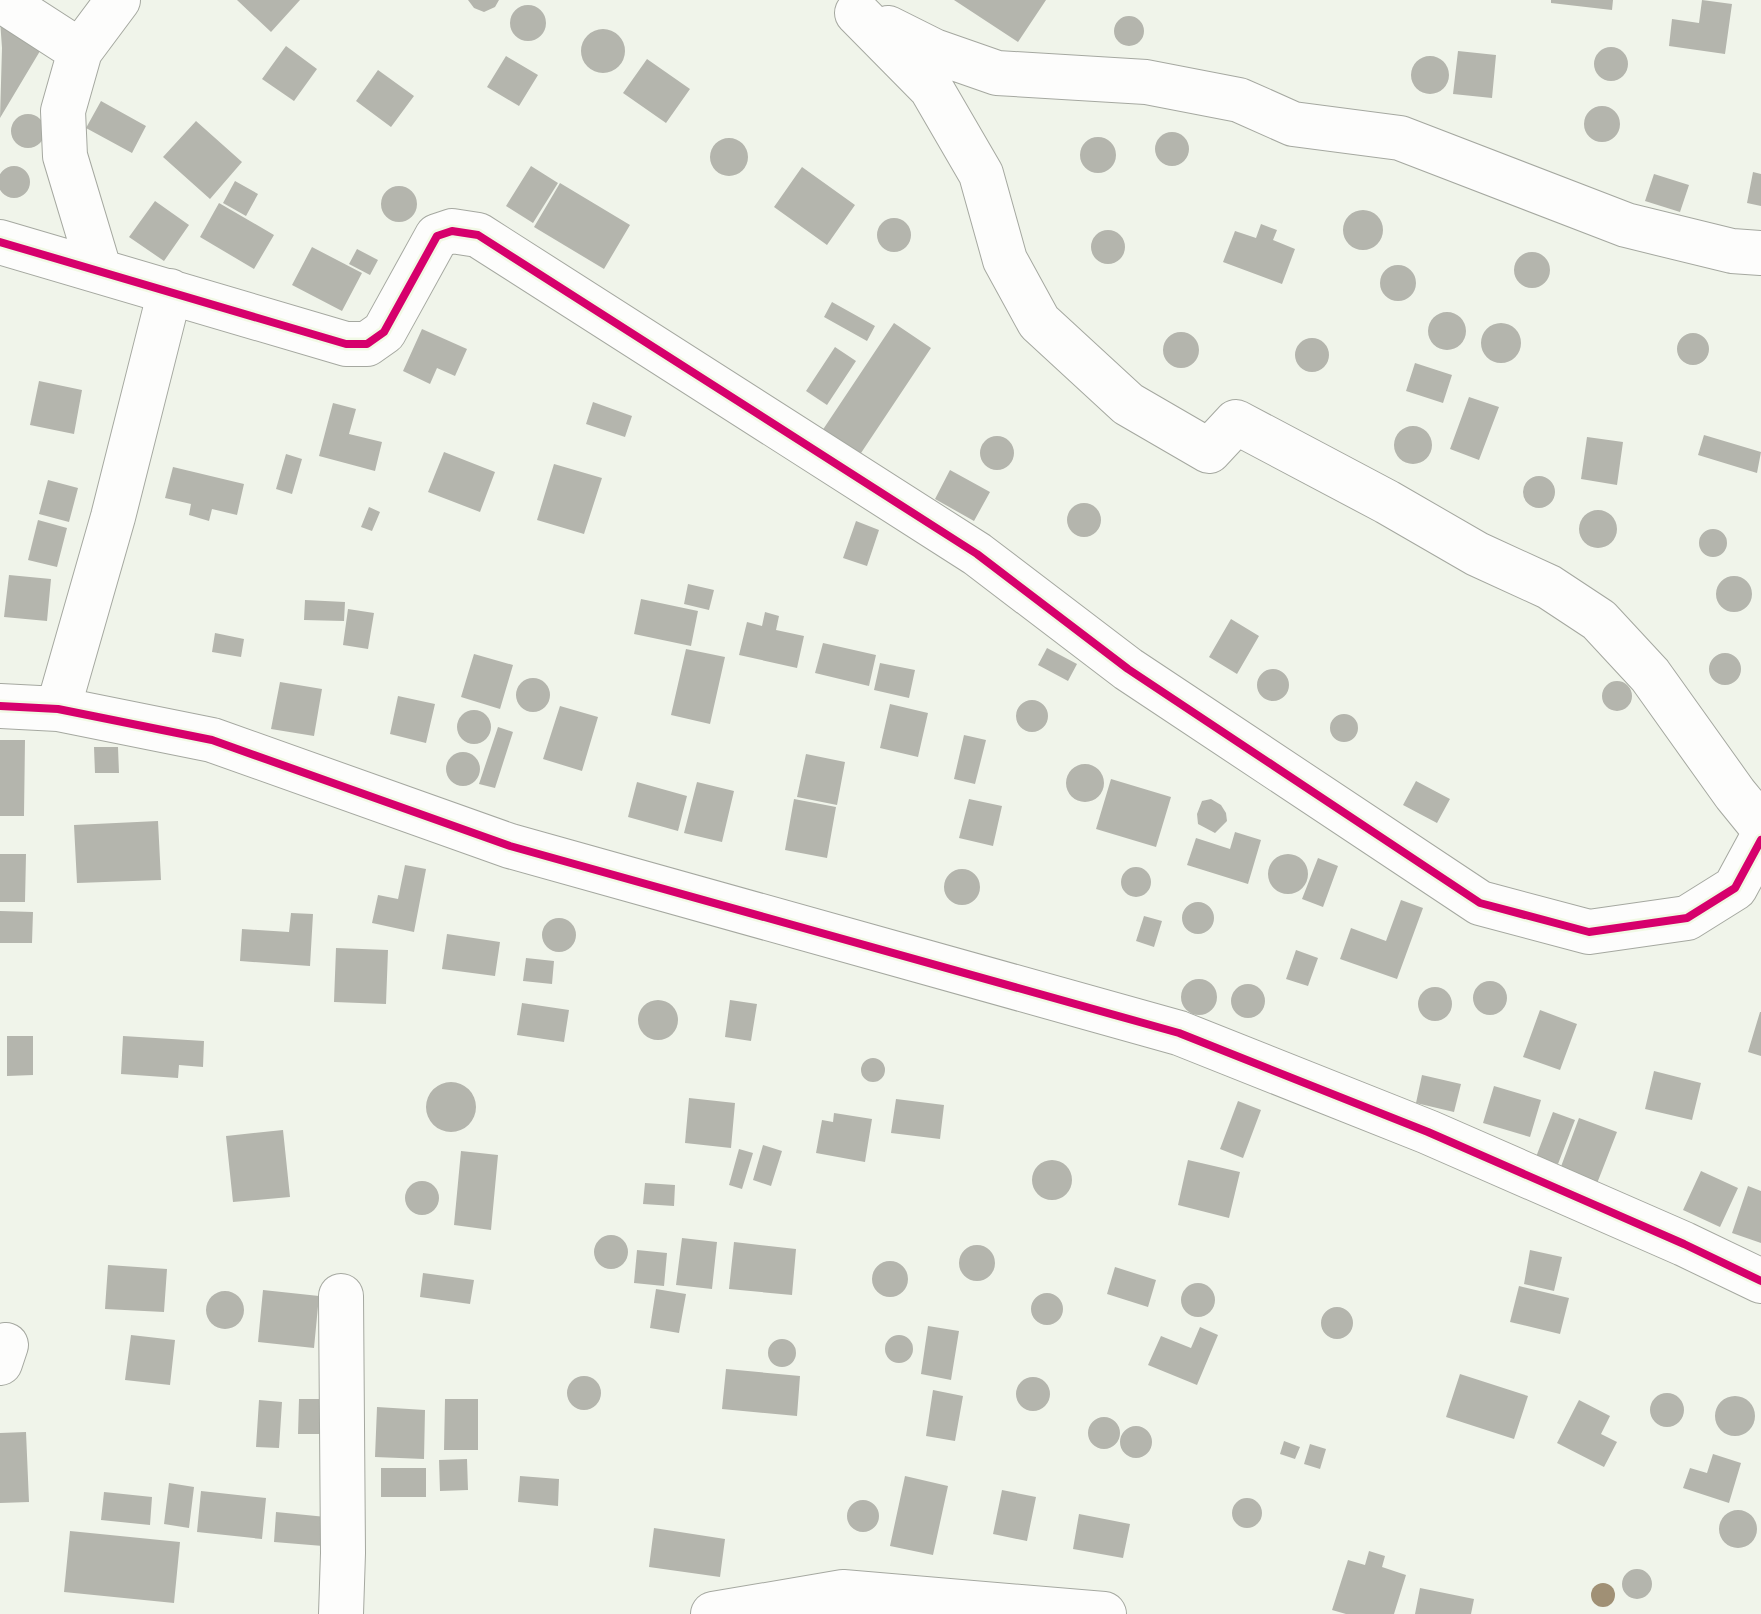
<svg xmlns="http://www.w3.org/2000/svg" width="1761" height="1614" viewBox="0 0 1761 1614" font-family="'Source Serif 4',serif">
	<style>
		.building { fill: #b4b5ad }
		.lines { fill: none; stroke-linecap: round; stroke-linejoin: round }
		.minor-casing { stroke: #a5a8a0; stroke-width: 46 }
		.minor { stroke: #fdfdfc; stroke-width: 44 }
		.cycleway-casing { stroke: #f1f9e5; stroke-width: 13 }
		.cycleway { stroke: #d6006c; stroke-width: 8 }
		.tree { fill: #a09075 }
	</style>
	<rect width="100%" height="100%" fill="#f0f4ea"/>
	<path class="building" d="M237 0H300L271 32Z
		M468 0H499L495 7 484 12 474 8Z
		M954 0H1046L1018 42Z
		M1551 0H1613L1612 10 1551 3Z
		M1702 0 1732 4 1725 54 1669 46 1672 19 1699 23Z
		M510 23a18 18 0 1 1 36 0a18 18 0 1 1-36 0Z
		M1114 31a15 15 0 1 1 30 0a15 15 0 1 1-30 0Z
		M0 20 43 46 0 118 2 48Z
		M581 51a22 22 0 1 1 44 0a22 22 0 1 1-44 0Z
		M286 46 317 69 294 101 262 79Z
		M1594 64a17 17 0 1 1 34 0a17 17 0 1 1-34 0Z
		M1458 51 1496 55 1492 98 1453 94Z
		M506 56 538 75 519 106 487 87Z
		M1411 75a19 19 0 1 1 38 0a19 19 0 1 1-38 0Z
		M647 59 690 89 666 123 623 93Z
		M378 70 414 96 391 127 356 101Z
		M101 101 146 126 132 153 86 128Z
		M1584 124a18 18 0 1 1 36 0a18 18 0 1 1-36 0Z
		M11 131a17 17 0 1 1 34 0a17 17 0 1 1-34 0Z
		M196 121 242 162 210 199 163 157Z
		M1155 149a17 17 0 1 1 34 0a17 17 0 1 1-34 0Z
		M1080 155a18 18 0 1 1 36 0a18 18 0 1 1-36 0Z
		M710 157a19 19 0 1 1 38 0a19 19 0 1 1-38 0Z
		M-2 182a16 16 0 1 1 32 0a16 16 0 1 1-32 0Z
		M531 166 558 183 533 223 506 206Z
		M802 167 855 205 827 245 774 207Z
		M1753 172 1761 174V206L1747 203Z
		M1654 174 1689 185 1680 212 1645 201Z
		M235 181 258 194 246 216 223 203Z
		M560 183 630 225 604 269 534 227Z
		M381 204a18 18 0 1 1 36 0a18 18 0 1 1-36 0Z
		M155 201 189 225 164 261 129 237Z
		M219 203 274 235 254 269 200 237Z
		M1343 230a20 20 0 1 1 40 0a20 20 0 1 1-40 0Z
		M877 235a17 17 0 1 1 34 0a17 17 0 1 1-34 0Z
		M1261 224 1277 230 1273 240 1295 249 1282 284 1223 262 1235 231 1256 238Z
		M1091 247a17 17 0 1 1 34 0a17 17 0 1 1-34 0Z
		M312 247 362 273 342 311 292 285Z
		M357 249 378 260 370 275 349 264Z
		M1514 270a18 18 0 1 1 36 0a18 18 0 1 1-36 0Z
		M1380 283a18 18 0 1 1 36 0a18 18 0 1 1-36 0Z
		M832 302 875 326 867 341 824 317Z
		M1428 331a19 19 0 1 1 38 0a19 19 0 1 1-38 0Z
		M1481 343a20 20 0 1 1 40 0a20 20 0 1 1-40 0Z
		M894 323 931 348 855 462 818 437Z
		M422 329 467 349 455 376 437 368 430 384 403 371Z
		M1163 350a18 18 0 1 1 36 0a18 18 0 1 1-36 0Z
		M1677 349a16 16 0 1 1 32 0a16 16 0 1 1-32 0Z
		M1295 355a17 17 0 1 1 34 0a17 17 0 1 1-34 0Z
		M835 347 856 361 827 405 806 391Z
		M1415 363 1452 375 1443 403 1406 391Z
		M39 381 82 390 74 434 30 425Z
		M1469 397 1499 407 1479 460 1450 449Z
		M593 402 632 416 625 437 586 424Z
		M333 403 356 409 349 434 382 442 375 471 319 456Z
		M1394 445a19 19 0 1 1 38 0a19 19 0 1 1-38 0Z
		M1704 435 1761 452 1757 473 1698 455Z
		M980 453a17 17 0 1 1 34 0a17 17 0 1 1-34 0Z
		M1587 437 1623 442 1617 485 1581 479Z
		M444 452 495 472 480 512 428 492Z
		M286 454 302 459 292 494 276 489Z
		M554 464 602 478 584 534 537 520Z
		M173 467 244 484 237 515 212 509 209 521 189 515 191 504 165 498Z
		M950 470 990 492 974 521 935 499Z
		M1523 492a16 16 0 1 1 32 0a16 16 0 1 1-32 0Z
		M48 480 78 488 69 522 39 514Z
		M1067 520a17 17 0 1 1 34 0a17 17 0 1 1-34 0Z
		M369 507 380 512 372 531 361 527Z
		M1579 529a19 19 0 1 1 38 0a19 19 0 1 1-38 0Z
		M38 520 67 528 57 567 28 560Z
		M856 521 879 530 867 566 843 558Z
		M1699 543a14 14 0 1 1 28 0a14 14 0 1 1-28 0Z
		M9 575 51 579 47 621 4 617Z
		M1716 594a18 18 0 1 1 36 0a18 18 0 1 1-36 0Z
		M688 584 714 590 709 610 684 604Z
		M641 599 698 611 691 646 634 634Z
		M305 600 345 602 344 621 304 620Z
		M348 609 374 613 368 649 343 645Z
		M765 612 779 616 776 630 804 636 797 668 739 655 747 622 762 626Z
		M1231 619 1259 636 1237 674 1209 657Z
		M215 633 244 639 241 657 212 652Z
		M823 643 876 655 869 686 815 673Z
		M1047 648 1077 664 1068 681 1038 665Z
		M686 649 725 657 710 724 671 715Z
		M1709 669a16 16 0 1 1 32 0a16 16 0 1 1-32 0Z
		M474 654 513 665 500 709 461 697Z
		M880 663 915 670 909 698 874 690Z
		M1257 685a16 16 0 1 1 32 0a16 16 0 1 1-32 0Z
		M516 695a17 17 0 1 1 34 0a17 17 0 1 1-34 0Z
		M1602 696a15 15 0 1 1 30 0a15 15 0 1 1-30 0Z
		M280 682 322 689 314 736 271 729Z
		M398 696 435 704 426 743 390 734Z
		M1016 716a16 16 0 1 1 32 0a16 16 0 1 1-32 0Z
		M890 704 928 713 918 757 880 748Z
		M560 706 598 717 582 771 543 759Z
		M457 727a17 17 0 1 1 34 0a17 17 0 1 1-34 0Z
		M1330 728a14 14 0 1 1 28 0a14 14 0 1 1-28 0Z
		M498 727 513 732 495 788 479 784Z
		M964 735 986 740 975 784 954 779Z
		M0 740H25L24 816H0Z
		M94 747H118L119 773H95Z
		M446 769a17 17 0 1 1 34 0a17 17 0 1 1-34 0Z
		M806 754 845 762 837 805 797 797Z
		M1066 783a19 19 0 1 1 38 0a19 19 0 1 1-38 0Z
		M1111 779 1171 797 1156 847 1096 829Z
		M1416 781 1450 799 1437 823 1403 805Z
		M637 782 687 796 678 831 628 817Z
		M697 782 734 791 722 842 684 833Z
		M794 799 836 807 827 858 785 850Z
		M969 799 1002 806 993 846 959 838Z
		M1211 799 1221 805 1226 813 1227 821 1215 833 1198 824 1197 814 1202 801Z
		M158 821 161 880 77 883 74 825Z
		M1235 832 1261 840 1248 884 1187 865 1196 838 1230 849Z
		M0 854H26L25 902H0Z
		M1268 874a20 20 0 1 1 40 0a20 20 0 1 1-40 0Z
		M1318 858 1338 866 1323 907 1302 899Z
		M405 865 426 869 414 932 372 923 378 895 398 899Z
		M1121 882a15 15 0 1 1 30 0a15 15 0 1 1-30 0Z
		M944 887a18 18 0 1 1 36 0a18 18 0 1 1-36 0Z
		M1401 900 1423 908 1397 979 1340 959 1351 928 1386 941Z
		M1182 918a16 16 0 1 1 32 0a16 16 0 1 1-32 0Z
		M0 911 33 912 32 943H0Z
		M291 913 313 914 310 966 240 961 242 929 289 932Z
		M1144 916 1162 921 1154 947 1136 941Z
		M542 935a17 17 0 1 1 34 0a17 17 0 1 1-34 0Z
		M447 934 500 942 495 976 442 969Z
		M336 948 388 950 386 1004 334 1002Z
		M1296 950 1318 958 1308 986 1286 979Z
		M526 958 554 961 552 984 523 981Z
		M1181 997a18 18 0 1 1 36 0a18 18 0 1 1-36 0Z
		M1473 998a17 17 0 1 1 34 0a17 17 0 1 1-34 0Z
		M1231 1001a17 17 0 1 1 34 0a17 17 0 1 1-34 0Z
		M1418 1004a17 17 0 1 1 34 0a17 17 0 1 1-34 0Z
		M730 1000 757 1004 751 1041 725 1037Z
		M638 1020a20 20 0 1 1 40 0a20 20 0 1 1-40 0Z
		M522 1003 569 1010 564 1042 517 1035Z
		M1540 1010 1577 1024 1560 1070 1523 1057Z
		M1760 1012H1761V1056L1748 1052Z
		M7 1036H33V1075L7 1076Z
		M123 1036 204 1041 203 1067 179 1065 178 1078 121 1074Z
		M861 1070a12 12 0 1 1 24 0a12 12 0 1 1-24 0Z
		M1654 1071 1701 1083 1692 1120 1645 1109Z
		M1422 1075 1461 1084 1454 1112 1416 1103Z
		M426 1107a25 25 0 1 1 50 0a25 25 0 1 1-50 0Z
		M1494 1086 1541 1100 1530 1137 1483 1123Z
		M689 1098 735 1103 731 1148 685 1143Z
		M896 1099 944 1105 940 1139 891 1133Z
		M1238 1101 1261 1110 1243 1158 1220 1149Z
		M1553 1112 1575 1120 1558 1164 1536 1157Z
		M834 1113 872 1119 865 1162 816 1153 822 1120 833 1122Z
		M1579 1118 1617 1132 1596 1186 1559 1172Z
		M283 1130 290 1197 233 1202 226 1136Z
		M763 1145 782 1151 771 1186 753 1180Z
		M739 1149 753 1153 742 1189 729 1185Z
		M461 1151 498 1155 491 1230 454 1225Z
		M1032 1180a20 20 0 1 1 40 0a20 20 0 1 1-40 0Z
		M1188 1160 1240 1172 1229 1218 1178 1205Z
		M1701 1171 1738 1188 1720 1227 1683 1210Z
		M405 1198a17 17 0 1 1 34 0a17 17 0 1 1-34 0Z
		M645 1183 675 1185 674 1206 643 1204Z
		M1748 1186 1761 1191V1243L1732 1233Z
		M594 1252a17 17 0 1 1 34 0a17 17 0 1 1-34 0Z
		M682 1238 717 1242 712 1289 676 1285Z
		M734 1242 796 1249 792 1295 729 1289Z
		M959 1263a18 18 0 1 1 36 0a18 18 0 1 1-36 0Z
		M637 1250 667 1253 664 1286 634 1283Z
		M1530 1250 1562 1257 1554 1291 1524 1284Z
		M872 1279a18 18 0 1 1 36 0a18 18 0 1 1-36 0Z
		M108 1265 167 1269 164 1312 105 1309Z
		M1115 1267 1156 1280 1148 1307 1107 1294Z
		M423 1273 474 1280 470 1304 420 1297Z
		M1181 1300a17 17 0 1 1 34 0a17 17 0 1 1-34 0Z
		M1519 1286 1569 1298 1560 1334 1510 1322Z
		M656 1289 686 1294 679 1333 650 1328Z
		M263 1290 319 1296 314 1348 258 1342Z
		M206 1310a19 19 0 1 1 38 0a19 19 0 1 1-38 0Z
		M1031 1309a16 16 0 1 1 32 0a16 16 0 1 1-32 0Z
		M1321 1323a16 16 0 1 1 32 0a16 16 0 1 1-32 0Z
		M928 1326 959 1331 951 1380 921 1374Z
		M1200 1327 1218 1335 1197 1385 1148 1365 1161 1336 1191 1348Z
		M131 1335 175 1340 170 1385 125 1380Z
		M885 1349a14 14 0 1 1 28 0a14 14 0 1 1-28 0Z
		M768 1353a14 14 0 1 1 28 0a14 14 0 1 1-28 0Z
		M726 1369 800 1376 797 1416 722 1409Z
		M1460 1374 1528 1396 1514 1439 1446 1417Z
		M567 1393a17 17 0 1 1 34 0a17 17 0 1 1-34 0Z
		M1016 1394a17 17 0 1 1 34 0a17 17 0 1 1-34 0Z
		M933 1390 963 1396 955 1441 926 1436Z
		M1650 1410a17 17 0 1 1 34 0a17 17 0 1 1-34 0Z
		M1715 1416a20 20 0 1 1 40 0a20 20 0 1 1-40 0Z
		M299 1399H324V1434H298Z
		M445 1399H478V1450H444Z
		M259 1400 282 1402 279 1448 256 1447Z
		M1579 1400 1610 1416 1601 1434 1617 1442 1604 1467 1557 1443Z
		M377 1407 425 1410 424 1459 375 1457Z
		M1088 1433a16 16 0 1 1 32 0a16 16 0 1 1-32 0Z
		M1120 1442a16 16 0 1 1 32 0a16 16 0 1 1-32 0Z
		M26 1432 29 1502 0 1503V1433Z
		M1284 1441 1300 1447 1295 1459 1280 1454Z
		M1310 1444 1326 1449 1320 1469 1304 1464Z
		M1713 1454 1741 1463 1729 1503 1683 1488 1690 1468 1707 1473Z
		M467 1459 468 1490 440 1491 439 1460Z
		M381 1468H426V1497H381Z
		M520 1476 559 1479 558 1506 518 1502Z
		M905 1476 948 1486 933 1555 890 1546Z
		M169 1483 194 1487 189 1528 164 1524Z
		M1002 1490 1036 1497 1027 1541 993 1534Z
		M201 1491 266 1498 262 1539 197 1532Z
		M104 1492 152 1497 150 1525 101 1520Z
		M1232 1513a15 15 0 1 1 30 0a15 15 0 1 1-30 0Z
		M847 1516a16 16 0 1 1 32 0a16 16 0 1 1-32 0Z
		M1719 1529a19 19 0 1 1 38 0a19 19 0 1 1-38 0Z
		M276 1512 326 1517 323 1546 274 1542Z
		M1079 1514 1130 1524 1123 1558 1073 1549Z
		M654 1528 725 1539 720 1577 649 1567Z
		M70 1531 180 1542 174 1603 64 1592Z
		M1369 1551 1385 1556 1382 1567 1406 1575 1394 1614H1346L1332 1610 1348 1560 1365 1565Z
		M1622 1584a15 15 0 1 1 30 0a15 15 0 1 1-30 0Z
		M1420 1588 1474 1599 1471 1614H1415Z"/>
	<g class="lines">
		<g class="minor-casing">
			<path id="minor" d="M1 0 80 51
				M857 13 931 88 981 174 1005 260 1039 322 1128 404 1209 451 1236 422 1387 502 1477 554 1549 587 1599 620 1650 675 1735 794 1761 826
				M888 28 934 51 997 73 1146 82 1239 100 1293 124 1400 138 1626 225 1732 251 1761 253
				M0 242 346 344H367L384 332 437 236 452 231 478 235 977 554 1128 669 1480 903 1589 932 1687 918 1735 888 1761 840
				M99 269 65 156 63 111 80 51 118 0
				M0 706 58 709 212 740 510 846 1179 1033 1428 1132 1684 1244 1761 1281
				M58 709 113 517 170 291
				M0 1363 6 1345
				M341 1614 343 1553 341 1296
				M713 1614 843 1592 1104 1614"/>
		</g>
		<use href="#minor" class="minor"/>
		<g class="cycleway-casing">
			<path id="cycleway" d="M0 242 346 344H367L384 332 437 236 452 231 478 235 977 554 1128 669 1480 903 1589 932 1687 918 1735 888 1761 840
				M0 706 58 709 212 740 510 846 1179 1033 1428 1132 1684 1244 1761 1281"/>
		</g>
		<use href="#cycleway" class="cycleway"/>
	</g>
	<circle class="tree" cx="1603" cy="1595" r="12"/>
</svg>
